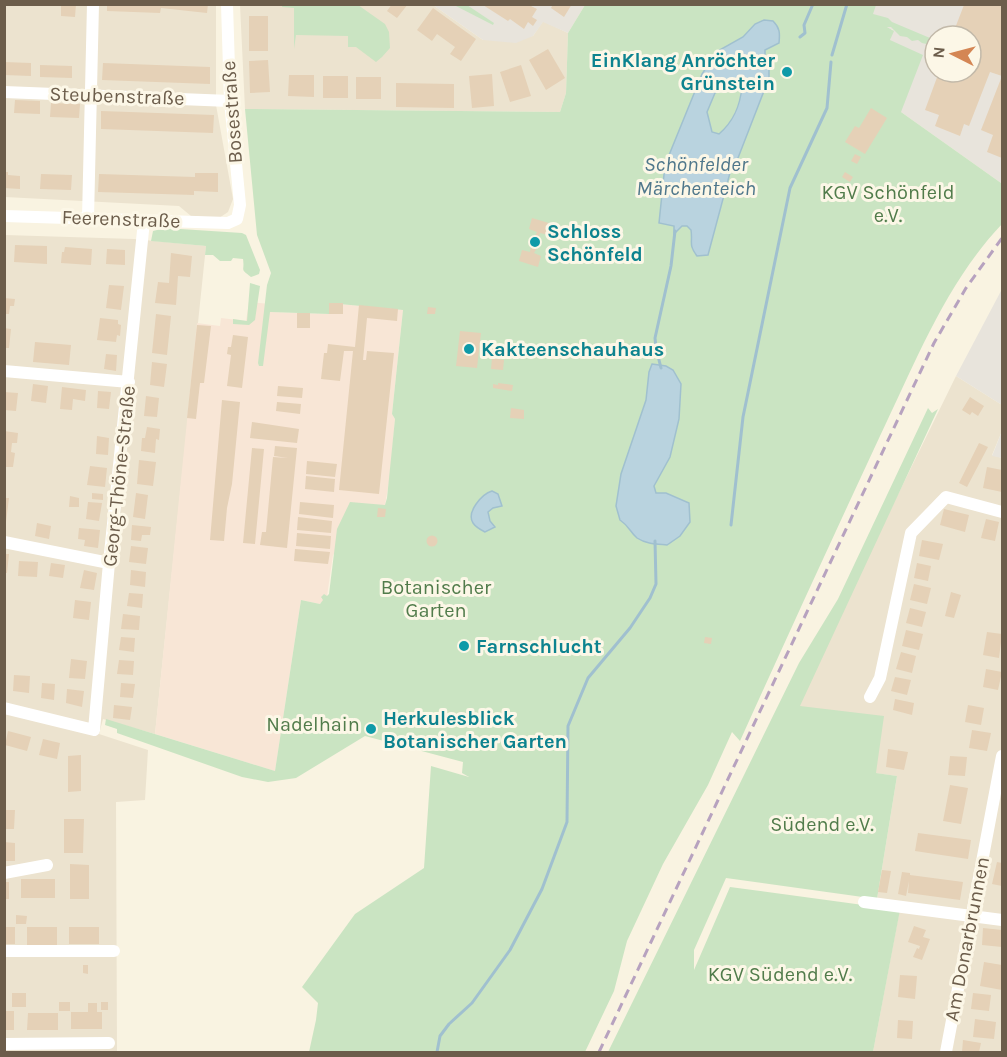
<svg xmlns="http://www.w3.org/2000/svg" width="1007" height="1057" viewBox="0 0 1007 1057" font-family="Karla,sans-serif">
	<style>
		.residential { fill: #ece3cf }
		.commercial { fill: #f8e6d6 }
		.industrial { fill: #e8e4dc; fill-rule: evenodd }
		.green { fill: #cae4c2 }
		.water { fill: #b9d3df; stroke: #a0c0cf; stroke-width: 1.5; fill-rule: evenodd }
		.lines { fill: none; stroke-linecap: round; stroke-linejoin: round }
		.stream { stroke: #a0c0cf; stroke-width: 3 }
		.building { fill: #e5d1b7 }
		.minor { stroke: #fff; stroke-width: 12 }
		.rail { stroke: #b7a2bf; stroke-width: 3; stroke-dasharray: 9 6; stroke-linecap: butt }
		.culture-dot { fill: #0f9aa8; stroke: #fcf7e7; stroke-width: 2 }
		.labels { text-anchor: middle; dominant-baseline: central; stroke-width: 6; stroke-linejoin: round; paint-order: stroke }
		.culture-label { font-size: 20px; font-weight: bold; fill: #0d838f; stroke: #fcf7e7; text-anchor: start }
		.street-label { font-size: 20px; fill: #6c5d4b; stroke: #fcf7e7 }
		.park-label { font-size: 20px; fill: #517c4b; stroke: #fcf7e7 }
		.water-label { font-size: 21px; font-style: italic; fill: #4f778b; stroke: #fcf7e7 }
	</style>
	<rect width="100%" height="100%" fill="#f9f3e1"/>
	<path class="residential" d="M4 5H216V105L233 199 228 212 219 218 191 216 179 206 5 197Z
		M240 5H433L483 40 533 36 543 21 568 33 566 93 560 112 245 109Z
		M5 235 134 239 206 246 155 734 103 719 99 734 148 750 145 800 116 802 117 1052H5Z
		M956 376 1002 405V431L992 455 1002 458V1052H873L901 903 877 899 897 776 875 773 799 706 885 521Z"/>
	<path class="commercial" d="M249 302 271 304 270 312 329 314V303L403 310 392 414 395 419 390 477 385 505 333 555 327 596 321 598 324 600 320 604 301 600 275 771 155 734 197 323 220 326 221 318 246 321Z"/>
	<path class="industrial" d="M433 5H585L568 33 543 22 533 36 516 43 483 40Z
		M862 5H1002L1001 183 901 112 890 40 893 30 858 14ZM935 36H971V72H935Z
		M1002 289V405L956 376Z
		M1002 431V458L992 456Z"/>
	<path class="green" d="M283 4 358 5 385 24 389 32 390 48 382 57 376 62 356 47H348V36L296 35 294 49V8L282 7Z
		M454 5H467L494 23 493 25Z
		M585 5H876L873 14 888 18 892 22 930 38 932 42 931 45 922 43 918 40 912 41 907 37 900 36 891 27H887L894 31 890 40 923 55 901 112 1001 183 1002 182V224C946 283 915 363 880 436 833 537 786 639 740 741L732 732 708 785 663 864 627 941 614 991 585 1052H309L316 1020 318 1003 302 987 355 914 424 868 431 766 469 777 462 773 463 762 365 736 296 778 268 782 242 777 117 733V729L105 725 106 719 275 771 301 600 320 604 323 600 321 597 324 594 327 596 329 594 337 529 350 502 385 505 387 498 395 419 392 414 403 310 329 303V314L270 312 263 366H259L258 363 267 285 271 273 257 235 245 109 560 112 566 93 568 33Z
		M165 228 242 233 246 235 260 270 259 274 251 277C239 268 245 272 243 259L233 258 231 261H220L213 255H205L206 246 151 241 153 231Z
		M250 283 260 286 255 320 249 325 233 324V319L247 321Z
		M928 408 932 413 938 409 800 706 884 716 876 773 897 776 877 899 726 878 694 950V970L730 887 900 910 873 1052H608L799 663 838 599Z"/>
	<path class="water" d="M764 20 773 21C780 28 780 33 779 43L765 50V59L769 62V78L738 158 731 169 708 255 697 256C688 244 693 243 691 230L687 226H682L674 234V226L659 223 665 165 702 74 716 52 743 37 755 24ZM736 81 742 87C740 106 734 121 719 134L712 132 707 112 715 93Z
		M652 364 666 366 673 370 681 384 679 419 670 457 654 486 656 493H666L689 503 690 522 680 536 667 545C657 544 646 544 637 538 630 532 629 526 620 520L616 506 621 474 646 400 649 372Z
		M492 491 498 494 502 506 493 508 488 512 490 521 495 527 485 532C481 530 475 526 473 523 466 512 482 494 492 491Z"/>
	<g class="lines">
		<path class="stream" d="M800 37 805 33 804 25 813 4
			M832 55 847 4
			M661 368 656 348 655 338 671 266 675 231
			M731 525 743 417 790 188 827 108 831 62
			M437 1052 440 1036 449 1024 472 1003 510 950 542 889 567 822 568 726 588 678 630 628 650 598 656 584 655 541"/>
	</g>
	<path class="building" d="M61 4H76L75 17 61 16Z
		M107 4H208L207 13 161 8 160 13 107 11Z
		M392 4H408L397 18 387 11Z
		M553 4H572L564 17 551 8Z
		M483 5H529L537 9 532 17 537 20 533 26 528 22 524 29 510 19 508 21Z
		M964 5H1002V158L987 152 993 135 981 130 1002 76 990 72 969 126 964 124 960 136 935 126 939 115 925 110 939 72H971V36H952Z
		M433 8 476 39 461 61 450 54 455 47 437 34 432 41 417 30Z
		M249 16H268V51H249Z
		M548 49 565 78 546 90 529 60Z
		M268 60 270 92 250 93 249 61Z
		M4 62 31 63V76L4 75Z
		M103 63 210 67V84L102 80Z
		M40 65 72 66V78L40 77Z
		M521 65 531 96 510 102 500 72Z
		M492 74 494 106 472 108 469 76Z
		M289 75H314V97L288 96Z
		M323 76H348V98H323Z
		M356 77H381V99H356Z
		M396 83 454 84V108L396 107Z
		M15 100 40 101V114L14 113Z
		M51 103 80 104 79 118 50 117Z
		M871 108 887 118 865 154 845 142 855 126 859 128Z
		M101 111 214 115 213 133 101 129Z
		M855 154 861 157 857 164 851 161Z
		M4 172H8V175L20 176V189L4 188Z
		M845 172 853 177 850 182 842 177Z
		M195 173H218V192L194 191V195L98 192 99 174 195 177Z
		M41 174 72 175 71 190 40 189Z
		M532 218 552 224 548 235 540 233 538 238 541 241 534 253 541 256 538 267 519 261 522 250 530 252 531 247 529 244 531 237 535 236 537 232 529 229Z
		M15 245 47 246V264L14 262Z
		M65 247 92 249 91 265 61 263 62 252H64Z
		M107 249 125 250V265L106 264Z
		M171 253 192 256 190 277 178 276 176 305 155 303 158 282 169 283Z
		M109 285 124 286 121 310 106 308Z
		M4 298 15 299 14 306H10L9 314H4Z
		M329 303H343V314H329Z
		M359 305 398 309 397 321 367 318 363 360H366L367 351 394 353 379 494 339 490 353 351H344L340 381 321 379 324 353H327L328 344 355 347Z
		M428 307 436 308 435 314H427Z
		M297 313H310V328H297Z
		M156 314 171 316 167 355 152 353Z
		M100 318 118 320V324L121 325 120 336 117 335 116 342 97 340Z
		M197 325 211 326 204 383H200L196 419 187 418Z
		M4 328 11 329 9 348H4Z
		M460 331 481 333 477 368 456 366Z
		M233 335 248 337 242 388 227 386 231 355 227 354 228 347H231Z
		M35 342 71 345 69 365 33 362Z
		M106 354 117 355 116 371 104 369Z
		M492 358 504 360 503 370 491 369Z
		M152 362 167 364 164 387 150 385Z
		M498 383 513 385 512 391 493 388V384L498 385Z
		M33 384 48 386 46 403 31 401Z
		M278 386 303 388 302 398 277 396Z
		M62 387 86 390 85 401 73 399 72 410 60 409Z
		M98 391 111 392 109 409 97 408Z
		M4 392 18 393 16 411 4 410Z
		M146 396 159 398 157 417 144 416Z
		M970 397 984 406 978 416 972 412 970 415 962 410Z
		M222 400 240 402 232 484 227 508 224 541 210 540Z
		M277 402 301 404 300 414 276 411Z
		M511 408 524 410V419L510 418Z
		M252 422 299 429 297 443 250 438Z
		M147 427 160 429 159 440 156 439 155 453 141 451 142 438H145Z
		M4 431 18 433 17 443H12L11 452 15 453 13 467H4Z
		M97 436 109 438 108 455 96 454Z
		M979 443 988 447 967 487 959 483Z
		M275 446 297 448 287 548 260 545 262 532H266L273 457 288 458 274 456Z
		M252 448 264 449 255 544 243 543Z
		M139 460 156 462 153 486 137 484Z
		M307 461 337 464 335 477 306 474Z
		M90 466 107 468 105 487 87 485Z
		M987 467 1002 470V492L983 488Z
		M306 476 335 479 334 492 305 489Z
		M92 493 103 494V500L92 499Z
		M136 493 148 495 145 519 133 517Z
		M70 496 79 498V507H69Z
		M4 498H9L6 522H4Z
		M88 502 102 503 99 521 86 519Z
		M300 502 334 505 333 518 299 514Z
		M378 508 386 509 385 517H377Z
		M944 509 969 515 965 532 940 525Z
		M298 517 332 521 331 533 297 530Z
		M986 519 999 522 995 541 981 538Z
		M37 523 51 526 49 539 35 536Z
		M132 525 151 527 150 535H142L141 541 131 540Z
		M79 528 100 530 98 548 84 546 85 540 78 539Z
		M297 533 331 536 330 549 296 546Z
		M426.5 541a5.5 5.5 0 1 1 11 0a5.5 5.5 0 1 1-11 0Z
		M922 540 943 544 939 560 919 556Z
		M131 546 148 548 146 564 129 562Z
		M295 549 330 552 328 564 294 561Z
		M4 554H9L7 573H4Z
		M19 561 38 562 37 577 18 576Z
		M51 563 65 565 63 578 49 576Z
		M917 563 931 566 928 581 914 578Z
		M84 570 97 573 94 590 80 588Z
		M131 570 146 572 145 587 130 585Z
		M914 584 931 588 927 604 910 600Z
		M951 592 961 595 954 618 945 616Z
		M129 593 143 594 142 608 127 606Z
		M75 600 91 602 89 620 73 618Z
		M910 608 926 612 922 627 906 623Z
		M123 614 140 616 139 630 121 629Z
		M906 630 923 634 919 650 902 646Z
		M987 632 1002 634 999 658 983 655Z
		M121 637 135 638 134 652 119 650Z
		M705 637 712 638 711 644 704 643Z
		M901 652 916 656 912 673 896 669Z
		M71 659 87 661 85 679 69 678Z
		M119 660 134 661 133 675 117 674Z
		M986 669 1002 672 998 690 983 687Z
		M14 675 30 676 29 693 13 691Z
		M895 677 911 680 907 695 891 691Z
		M42 683 55 684 54 700 41 698Z
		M121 683 135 684 133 698 120 697Z
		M67 689 84 691 82 707 66 703Z
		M895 699 914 703 912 715 893 710Z
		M114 705 132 707 130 720 113 718Z
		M968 705 984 708 981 725 965 722Z
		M972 730 991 733 987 751 969 748Z
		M8 731 31 737 27 751 5 745Z
		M43 739 60 743 57 759 39 755Z
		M888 749 908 752 904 770 886 767Z
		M81 755V791L68 792V756Z
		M950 756 967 757 965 776 948 775Z
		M950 785 968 788 961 824 943 821Z
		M4 810H15L14 829H4Z
		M64 819H84L83 853H64Z
		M918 833 971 840 968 859 915 851Z
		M4 842 15 843V861H4Z
		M997 862 1002 863V886L992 884Z
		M70 864 89 865V899H70Z
		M882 870 891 871 887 893 878 892Z
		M902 872 910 873V875L963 882 960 900 908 893 909 881 906 896 898 894Z
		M21 879H55V898H21Z
		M4 882H9V899H4Z
		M16 915 27 916 26 924H16Z
		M914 926 926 930 923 937 930 939 922 960 913 957 917 948 919 949 920 946 908 942Z
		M4 927H15V944H4Z
		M27 927H57V945H27Z
		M69 927H99V944H69Z
		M983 928 1002 930V947L982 945Z
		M984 962 1002 965V990L980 986Z
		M83 965H88V974L83 973Z
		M900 975 917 976 915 999 898 997Z
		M12 993H26V1007H12Z
		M973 993 991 995 989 1011 971 1009Z
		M59 1002H70V1011H59Z
		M101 1002H108V1010H101Z
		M88 1003H97V1012H102V1029H71V1012H88Z
		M4 1011H14V1030H4Z
		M28 1013H58V1030H27Z
		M975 1019 996 1022 994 1039 973 1037Z
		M898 1020 913 1021 912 1039 897 1038Z
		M963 1040 981 1043 979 1052H962Z"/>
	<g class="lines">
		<path class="minor" d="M4 92 230 101
			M4 216 228 223 237 219 240 205 230 101 227 4
			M88 218 93 4
			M4 371 129 382
			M4 542 109 563
			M870 697 880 678 911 533 946 497 1002 512
			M4 708 94 730 109 563 144 221
			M4 873 47 865
			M864 902 1002 920
			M4 951H114
			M4 1044 109 1043
			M946 1052 1002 756"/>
		<path class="rail" d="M599 1052 934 343 966 288 1002 238"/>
	</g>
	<g class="culture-dot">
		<circle cx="787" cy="72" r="6"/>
		<circle cx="535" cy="242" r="6"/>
		<circle cx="469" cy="349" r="6"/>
		<circle cx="464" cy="646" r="6"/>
		<circle cx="371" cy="729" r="6"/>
	</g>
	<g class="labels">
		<g class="culture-label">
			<text x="775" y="60" text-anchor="end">EinKlang Anröchter<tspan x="775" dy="23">Grünstein</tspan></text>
			<text x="547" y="231">Schloss<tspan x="547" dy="23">Schönfeld</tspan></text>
			<text x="481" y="349">Kakteenschauhaus</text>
			<text x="476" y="646">Farnschlucht</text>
			<text x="383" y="718">Herkulesblick<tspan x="383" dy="23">Botanischer Garten</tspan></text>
		</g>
		<g class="street-label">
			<text transform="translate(117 96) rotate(2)">Steubenstraße</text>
			<text transform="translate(232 112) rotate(-94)">Bosestraße</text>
			<text transform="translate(121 219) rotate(2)">Feerenstraße</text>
			<text transform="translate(119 476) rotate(-84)">Georg-Thöne-Straße</text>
			<text transform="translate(967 939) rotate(-79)">Am Donarbrunnen</text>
		</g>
		<g class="park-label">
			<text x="888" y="192">KGV Schönfeld<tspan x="888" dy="23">e.V.</tspan></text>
			<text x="436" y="587">Botanischer<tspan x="436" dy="23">Garten</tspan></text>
			<text x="313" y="724">Nadelhain</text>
			<text x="822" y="824">Südend e.V.</text>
			<text x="780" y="974">KGV Südend e.V.</text>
		</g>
		<g class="water-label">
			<text x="696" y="164">Schönfelder<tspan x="696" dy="24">Märchenteich</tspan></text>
		</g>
	</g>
	<rect width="1007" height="1057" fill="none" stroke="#6c5d4b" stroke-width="12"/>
	<g transform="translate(953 54) rotate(276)"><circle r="28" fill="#fcf7e7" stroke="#c2b9a9" stroke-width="1.5"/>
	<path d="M0-4.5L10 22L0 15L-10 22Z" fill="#d48654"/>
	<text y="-9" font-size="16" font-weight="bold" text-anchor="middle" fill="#6c5d4b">N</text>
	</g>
</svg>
